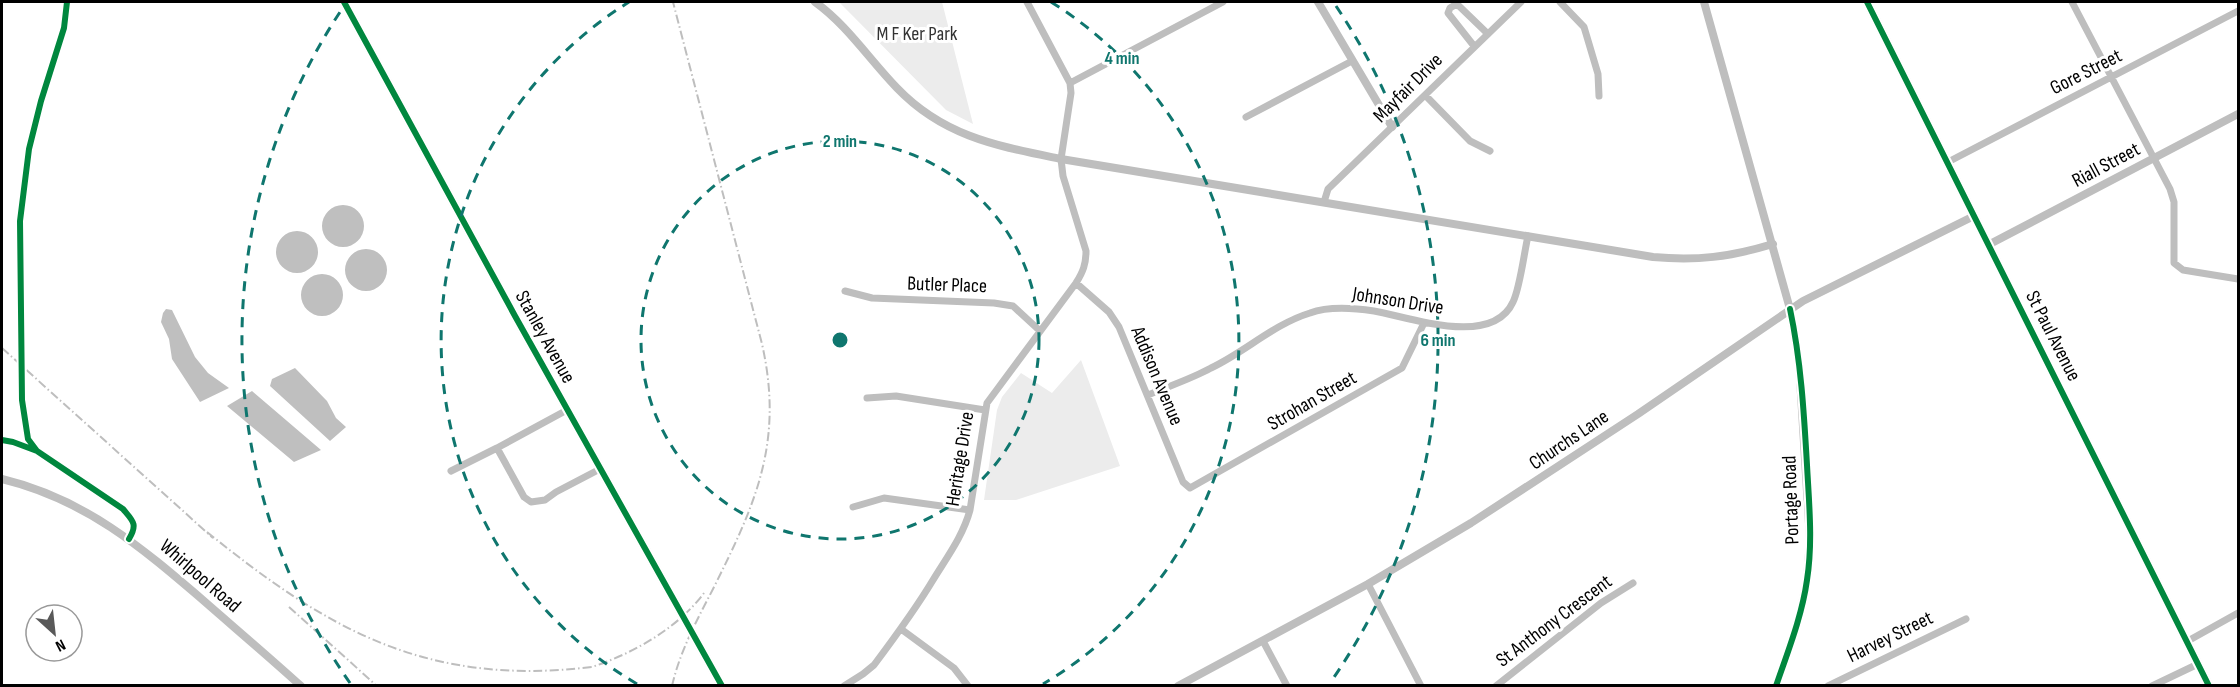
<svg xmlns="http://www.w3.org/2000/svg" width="2240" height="687" viewBox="0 0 2240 687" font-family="'Sofia Sans Condensed',sans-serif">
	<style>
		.green { fill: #ececec }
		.water { fill: #bfbfbf }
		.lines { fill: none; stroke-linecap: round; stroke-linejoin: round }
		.minor { stroke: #bebebe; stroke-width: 7 }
		.tertiary { stroke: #bebebe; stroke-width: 8 }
		.secondary { stroke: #b8b8b8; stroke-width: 9 }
		.rail { stroke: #bebebe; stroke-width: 2; stroke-dasharray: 9 3 1.5 3; stroke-linecap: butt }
		.cycleway-casing { stroke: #fff; stroke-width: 10 }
		.cycleway { stroke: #00873e; stroke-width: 6 }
		.ring { fill: none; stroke: #0f766e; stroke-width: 3; stroke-dasharray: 10 8 }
		.labels { text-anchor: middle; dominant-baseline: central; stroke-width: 6; stroke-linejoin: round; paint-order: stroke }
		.park-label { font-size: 20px; fill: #333; stroke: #fff }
		.street-label { font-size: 20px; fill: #000; stroke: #fff }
		.centre { fill: #0f766e; stroke: #fff; stroke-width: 3 }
		.ring-label { font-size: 18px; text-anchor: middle; font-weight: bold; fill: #0f766e; stroke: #fff; stroke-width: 6; stroke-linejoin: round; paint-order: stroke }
	</style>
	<rect width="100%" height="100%" fill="#fff"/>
	<path class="green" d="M839 2H942L973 124 946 110Z
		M1081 360 1120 466 1016 500H984L997 410 1002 397 1021 373 1052 393Z"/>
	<path class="water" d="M322 226a21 21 0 1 1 42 0a21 21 0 1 1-42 0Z
		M276 252a21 21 0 1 1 42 0a21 21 0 1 1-42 0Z
		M345 270a21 21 0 1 1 42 0a21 21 0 1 1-42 0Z
		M301 295a21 21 0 1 1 42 0a21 21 0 1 1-42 0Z
		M166 309 172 310 195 357 208 373 229 388 200 402 172 359 169 339 161 322 163 313Z
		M295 368 327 401 336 418 346 427 330 441 270 386 272 379Z
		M252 391 321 450 294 462 227 406Z"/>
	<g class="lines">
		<path class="minor" d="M1560 2 1584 27 1598 74 1599 96
			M2072 2 2170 189 2174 202V263L2183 270 2238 279
			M1474 46 1448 13 1450 8 1455 5 1459 6 1488 34
			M1070 83 1223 2
			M1425 95 1470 141 1490 151
			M1246 117 1352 61
			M1948 162 2238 11
			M1324 202 1328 189 1521 2
			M1076 283 1109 312 1119 327 1183 482 1190 488 1402 368 1424 323
			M845 291 872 298 994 303 1013 306 1039 330
			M1148 395C1169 386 1191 379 1211 368 1245 352 1274 324 1310 313 1329 306 1354 308 1374 311 1409 317 1492 348 1513 302 1520 288 1524 253 1528 236
			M867 398 896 396 985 410
			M497 448 524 497 531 502 545 500 556 492 600 469
			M451 471 497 448 567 410
			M853 507 884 498 970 510
			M1368 584 1421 686
			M901 629 954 668 968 686
			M1263 641 1287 686
			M2186 642 2238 613
			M844 686 863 674 874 665C895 637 915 610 933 580 947 557 963 536 970 510L987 403 1076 283C1083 272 1086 264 1086 251L1063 176 1061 159 1071 93 1070 83 1027 2
			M1496 686 1601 603 1633 583
			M1828 686 1966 619
			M2152 686 2198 664"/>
		<path class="tertiary" d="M815 2C847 25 869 59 897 88 944 137 998 146 1061 159L1653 257C1697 261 1730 257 1773 244
			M1318 2 1392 127
			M1704 2 1790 309 1799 362 1810 540 1807 580 1799 618 1776 686
			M1988 245 2238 114
			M2 479C85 499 141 547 204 601 236 629 269 657 301 686
			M1178 686 1368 584 1471 523 1638 414 1803 301 1974 216"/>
		<path class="secondary" d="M344 2 515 316 722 686
			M1867 2 2209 686"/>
		<path class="rail" d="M2 348 213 538
			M207 532C327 629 426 687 592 667 634 653 678 628 704 593
			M289 607 377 686
			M672 686C680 651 697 620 713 589 756 503 784 442 762 344L673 2"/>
		<g class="cycleway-casing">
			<path id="cycleway" d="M344 2 515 316 722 686
				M1867 2 2209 686
				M2 440 13 442 37 451 123 509C133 521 138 524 129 539
				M37 451 28 439 22 400 20 221 29 149 41 101 64 28 67 2
				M1776 686C1788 651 1802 616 1807 580 1813 542 1809 503 1807 465 1804 413 1801 361 1790 309"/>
		</g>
		<use href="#cycleway" class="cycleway"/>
	</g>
	<g class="ring">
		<circle cx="840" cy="340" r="199"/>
		<path d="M637 684A399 399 0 0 1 629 2M1051 2A399 399 0 0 1 1043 684"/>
		<path d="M350 683A598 598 0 0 1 344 6M1336 6A598 598 0 0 1 1330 683"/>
	</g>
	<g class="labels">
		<g class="park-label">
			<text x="917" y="34">M F Ker Park</text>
		</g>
		<g class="street-label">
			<text transform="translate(2086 72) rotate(-27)">Gore Street</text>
			<text transform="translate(1408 88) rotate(-45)">Mayfair Drive</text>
			<text transform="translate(2106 165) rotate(-28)">Riall Street</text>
			<text transform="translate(947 285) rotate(2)">Butler Place</text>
			<text transform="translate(1398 301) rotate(9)">Johnson Drive</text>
			<text transform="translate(2053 336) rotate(63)">St Paul Avenue</text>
			<text transform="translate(545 337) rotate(61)">Stanley Avenue</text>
			<text transform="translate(1157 376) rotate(67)">Addison Avenue</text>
			<text transform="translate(1312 401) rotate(-30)">Strohan Street</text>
			<text transform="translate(1569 440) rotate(-34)">Churchs Lane</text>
			<text transform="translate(960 459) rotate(-81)">Heritage Drive</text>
			<text transform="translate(1791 500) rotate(-92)">Portage Road</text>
			<text transform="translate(200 576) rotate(41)">Whirlpool Road</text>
			<text transform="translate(1554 621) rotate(-37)">St Anthony Crescent</text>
			<text transform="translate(1890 637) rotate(-26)">Harvey Street</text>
		</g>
	</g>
	<circle cx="840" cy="340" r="9" class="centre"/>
	<g class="ring-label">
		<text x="1122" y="64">4 min</text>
		<text x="840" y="147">2 min</text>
		<text x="1438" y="346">6 min</text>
	</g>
	<rect width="2240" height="687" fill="none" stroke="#000000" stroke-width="6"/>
	<g transform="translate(54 633) rotate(153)"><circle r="28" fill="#ffffff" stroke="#999999" stroke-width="1.5"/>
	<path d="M0-4.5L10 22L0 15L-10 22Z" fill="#595959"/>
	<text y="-9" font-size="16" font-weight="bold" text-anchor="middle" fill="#000000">N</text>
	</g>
</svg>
